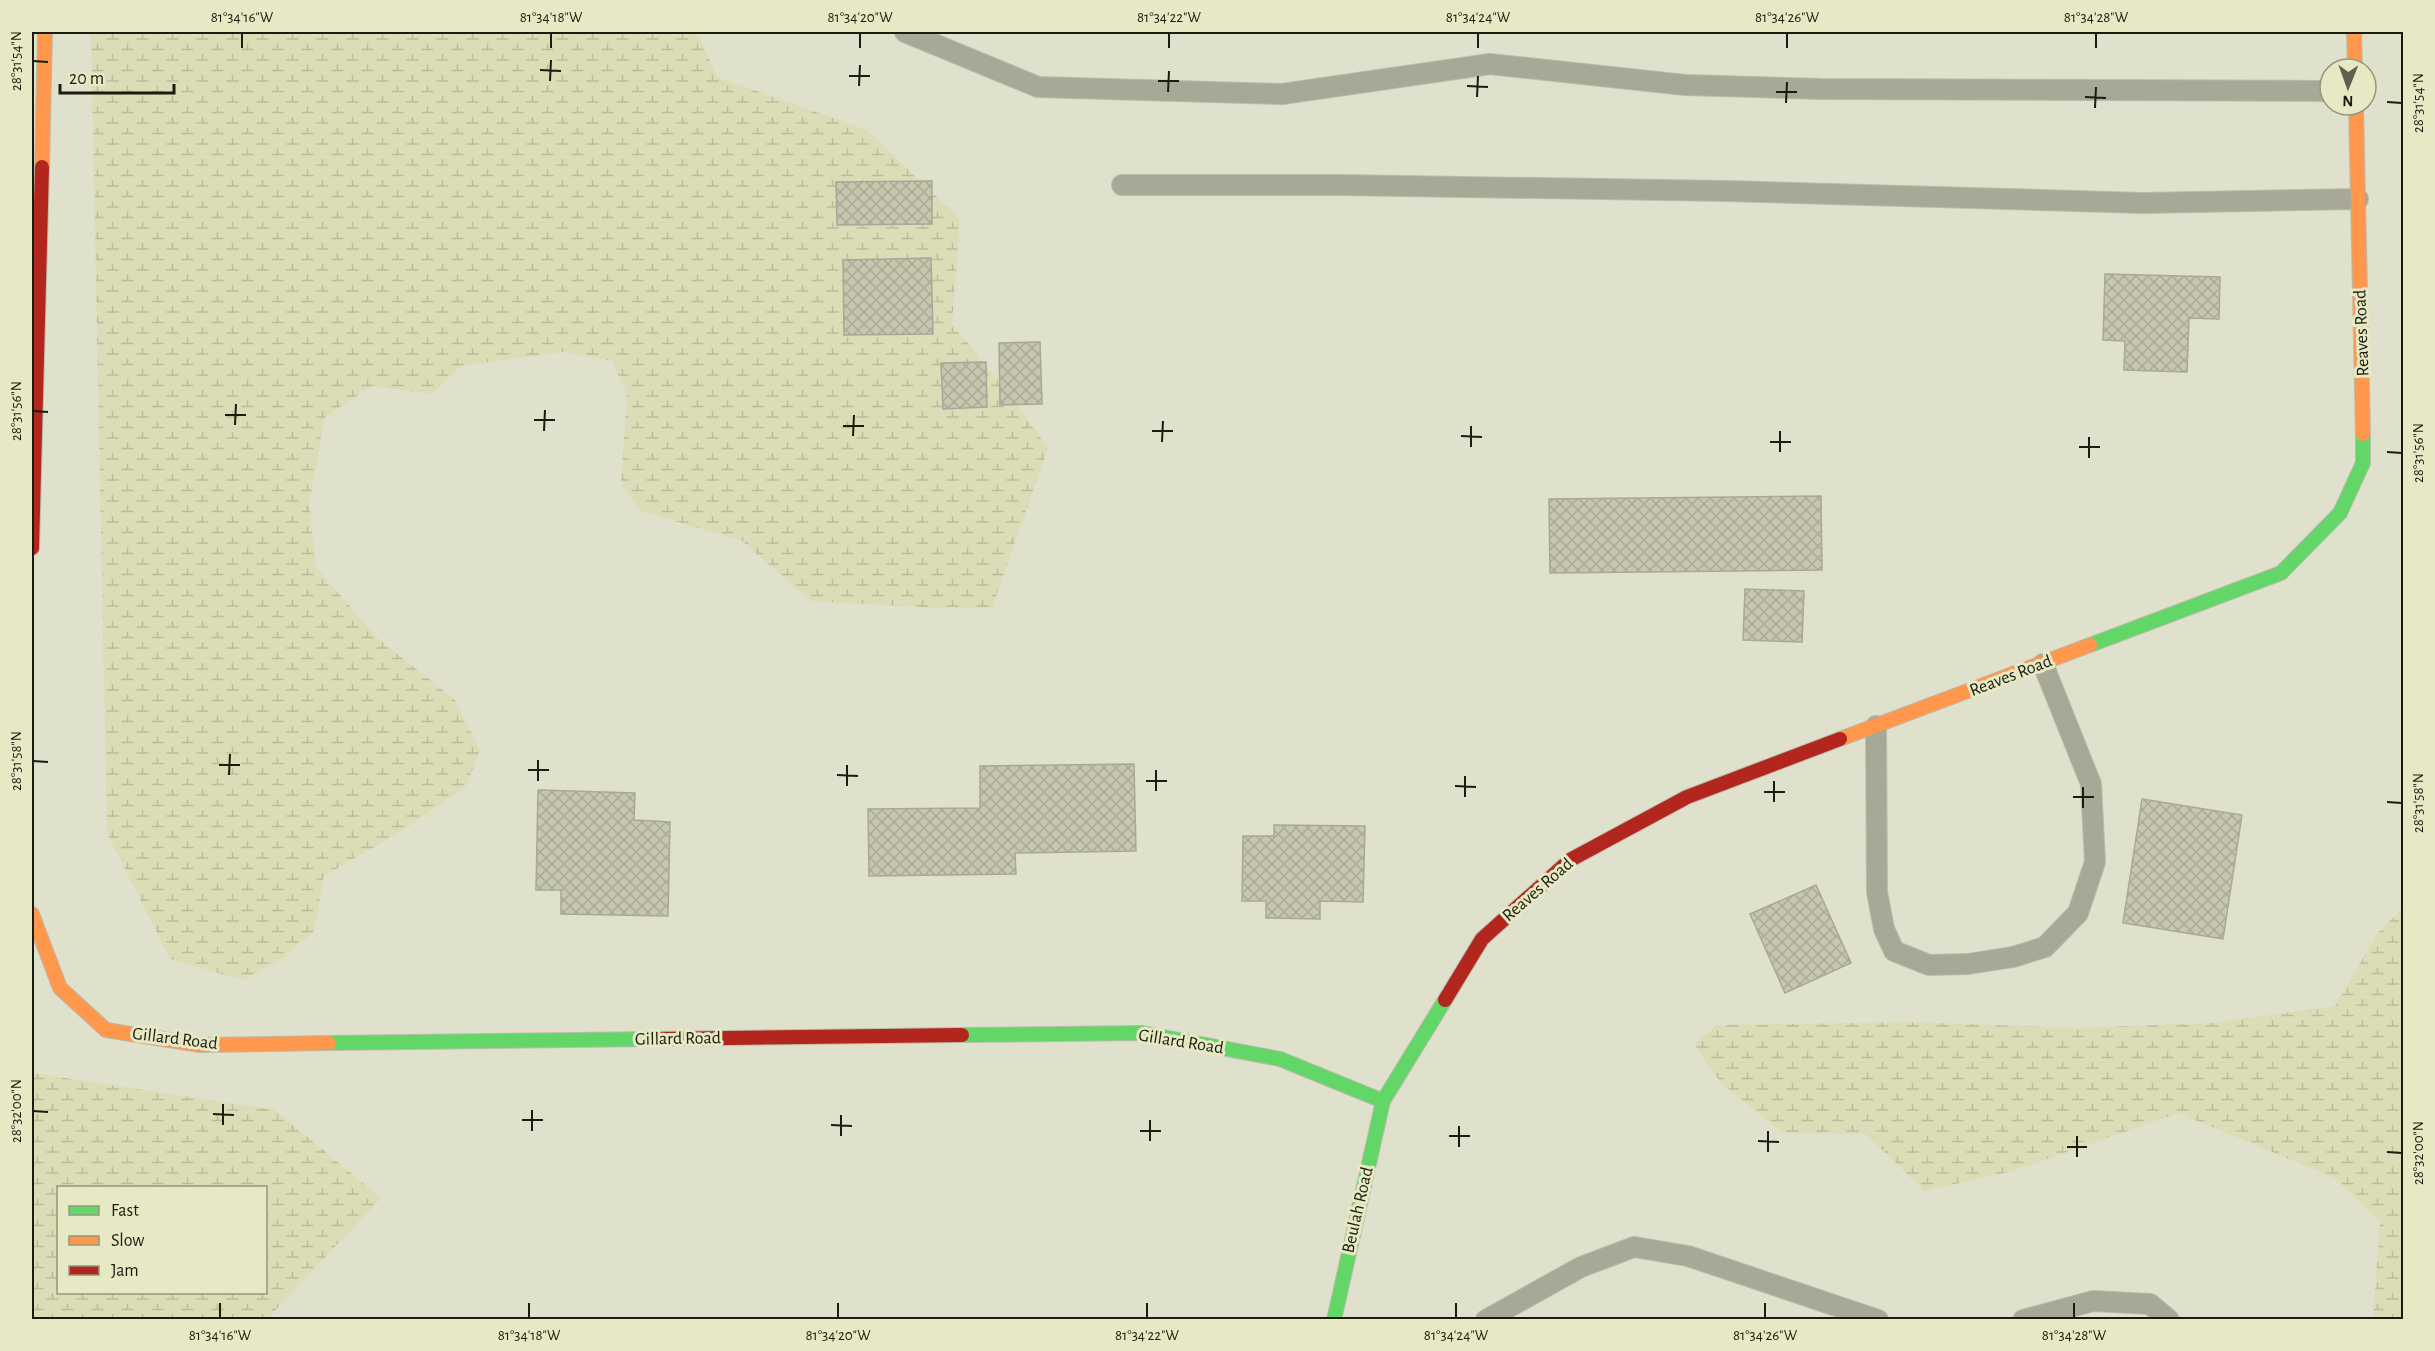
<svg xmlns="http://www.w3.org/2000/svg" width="2435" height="1351" viewBox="0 0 2435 1351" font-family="'Alegreya Sans',sans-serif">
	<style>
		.wetland { fill: url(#wetland-marsh); fill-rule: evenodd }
		.building { fill: url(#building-cross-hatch); stroke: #a7a899; stroke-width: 1.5 }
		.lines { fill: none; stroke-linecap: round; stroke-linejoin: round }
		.lane-casing { stroke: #babcab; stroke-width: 22 }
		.fast-casing { stroke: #babcab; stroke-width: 16 }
		.slow-casing { stroke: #babcab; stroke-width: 16 }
		.jam-casing { stroke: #babcab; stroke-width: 16 }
		.lane { stroke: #a7a896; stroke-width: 20 }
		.fast { stroke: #63d668; stroke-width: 14 }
		.slow { stroke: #ff974d; stroke-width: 14 }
		.jam { stroke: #b3261e; stroke-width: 14 }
		.ticks { fill: none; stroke: #1b1b0e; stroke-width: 2 }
		.labels { text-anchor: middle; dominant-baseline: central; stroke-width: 6; stroke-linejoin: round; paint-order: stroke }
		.street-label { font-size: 18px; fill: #1b1b0e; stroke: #e6e9c4 }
		.neatline { fill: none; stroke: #1b1b0e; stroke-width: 2 }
		.ticks-label { font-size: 15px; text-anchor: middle; fill: #1b1b0e }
	</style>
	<defs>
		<pattern id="wetland-marsh" width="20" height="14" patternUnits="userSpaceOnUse" patternTransform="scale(1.5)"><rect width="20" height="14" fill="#daddb5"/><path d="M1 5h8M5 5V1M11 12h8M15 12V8" fill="none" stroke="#babd9a"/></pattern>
		<pattern id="building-cross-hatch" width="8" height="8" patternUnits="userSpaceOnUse" patternTransform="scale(1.5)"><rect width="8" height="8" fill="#c6c7af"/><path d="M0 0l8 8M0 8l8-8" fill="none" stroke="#aaaa95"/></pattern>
	</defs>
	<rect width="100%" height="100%" fill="#dfe1cc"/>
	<path class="wetland" d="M91 32H697L717 77 867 130 960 219 952 323 1014 401 1048 448 992 608H942L811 601 742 541 641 511 621 484 627 396 612 361 563 352 461 366 432 394 372 386 325 417 309 503 316 567 376 637 455 700 480 750 466 786 405 829 324 876 314 931 279 961 243 980 170 959 107 833Z
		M2403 901V1319H2373L2380 1222 2335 1178 2178 1113 2013 1171 1924 1191 1866 1134 1783 1133 1721 1083 1694 1044 1717 1025 1916 1022 2074 1028 2212 1023 2335 1006 2377 934 2403 908Z
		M32 1073 275 1110 381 1198 267 1319H32ZM58 1188H266V1292H58Z"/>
	<path class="building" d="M932 181V224L837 225 836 182Z
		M931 258 933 334 844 335 843 260Z
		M2105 274 2220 277 2219 319 2189 318 2187 372 2124 370 2125 341 2103 340Z
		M1040 342 1042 404 1000 405 999 343Z
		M986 362 987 407 943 409 941 363Z
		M1821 496 1822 570 1550 573 1549 499Z
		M1745 589 1804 591 1802 642 1743 640Z
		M1134 764 1136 851 1015 853 1016 874 869 876 868 809 980 808V766Z
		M538 790 635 793 634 820 670 822 668 916 561 914V890H536Z
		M2142 799 2242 815 2223 939 2123 923Z
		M1274 825 1365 826 1363 902 1320 901V919L1266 918V901H1242L1243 836H1274Z
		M1816 885 1851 963 1785 993 1750 914Z"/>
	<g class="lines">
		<g class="lane-casing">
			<path id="lane" d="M905 32 1038 87 1282 94 1490 64 1685 85 1821 89 2330 91
				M1122 185H1340L1726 191 2143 203 2358 199
				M1876 726 1877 892 1884 929 1894 951 1929 965 1968 964 2013 957 2045 947 2078 913 2095 862 2091 784 2043 664
				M1486 1320 1581 1267 1634 1247 1688 1256 1878 1320
				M2023 1320 2093 1301 2150 1304 2169 1320"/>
		</g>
		<g class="fast-casing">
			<path id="fast" d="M2090 645 2281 573 2340 513 2363 463V434
				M962 1035 1142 1033 1280 1059 1383 1101
				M329 1043 656 1039
				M1334 1320 1383 1101 1445 1000"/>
		</g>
		<g class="slow-casing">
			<path id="slow" d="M2354 32 2355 69
				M2356 105 2363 434
				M42 167 45 32
				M1840 739 2090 645
				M32 914 60 988 106 1030 200 1045 329 1043"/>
		</g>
		<g class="jam-casing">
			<path id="jam" d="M32 548 42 167
				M1445 1000 1482 939 1570 860 1687 797 1840 739
				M656 1039 962 1035"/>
		</g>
		<use href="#lane" class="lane"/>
		<use href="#fast" class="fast"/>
		<use href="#slow" class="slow"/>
		<use href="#jam" class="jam"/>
	</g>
	<path class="ticks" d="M242 48V33M551 48V33M860 48V33M1169 48V33M1478 48V33M1787 48V33M2096 48V33M33 61 48 62M540 70 561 71M849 76H870M550 81 551 60M1158 81H1179M859 86 860 65M1467 86 1488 87M1168 92 1169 71M1776 92H1797M1477 97 1478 76M2085 97 2106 98M2387 102 2402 103M1786 103 1787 82M2095 108 2096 87M33 411 48 412M225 415H246M534 420H555M235 425 236 404M843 426H864M544 431 545 410M1152 431H1173M853 436 854 415M1461 436 1482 437M1162 442 1163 421M1770 442H1791M1471 447V426M2079 447H2100M1780 452V431M2387 452 2402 453M2089 458V437M33 761 48 762M219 765H240M528 770H549M229 775 230 754M837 775 858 776M538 781V760M1146 781H1167M847 786V765M1455 786 1476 787M1156 791V770M1764 792H1785M1465 797V776M2073 797H2094M1774 802V781M2387 802 2402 803M2083 808V787M33 1111 48 1112M213 1114 234 1115M522 1120H543M223 1125V1104M831 1125 852 1126M532 1131V1110M1140 1131H1161M841 1136V1115M1449 1136H1470M1150 1141V1120M1758 1141 1779 1142M1459 1147V1126M2067 1147H2087M1768 1152V1131M2387 1152 2402 1153M2077 1157V1136M220 1318V1303M529 1318V1303M838 1318V1303M1147 1318V1303M1456 1318V1303M1765 1318V1303M2074 1318V1303"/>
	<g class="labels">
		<g class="street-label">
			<text transform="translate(2362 333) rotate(-92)">Reaves Road</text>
			<text transform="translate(2011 676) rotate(-21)">Reaves Road</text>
			<text transform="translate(1538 890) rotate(-41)">Reaves Road</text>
			<text transform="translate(175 1039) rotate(7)">Gillard Road</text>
			<text transform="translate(678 1039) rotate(-1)">Gillard Road</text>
			<text transform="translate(1181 1042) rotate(9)">Gillard Road</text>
			<text transform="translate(1358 1210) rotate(-77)">Beulah Road</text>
		</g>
	</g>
	<rect width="2435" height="1351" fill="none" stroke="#e6e9c4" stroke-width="66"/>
	<rect x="57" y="1186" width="210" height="108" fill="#e6e9c4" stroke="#95977b" stroke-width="1.5"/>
	<rect x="69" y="1206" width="30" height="9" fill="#63d668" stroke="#95977b" stroke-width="1.5"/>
	<text x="111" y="1216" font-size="18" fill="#1b1b0e">Fast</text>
	<rect x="69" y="1236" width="30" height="9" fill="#ff974d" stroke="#95977b" stroke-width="1.5"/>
	<text x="111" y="1246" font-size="18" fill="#1b1b0e">Slow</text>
	<rect x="69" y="1266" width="30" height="9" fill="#b3261e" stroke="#95977b" stroke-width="1.5"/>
	<text x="111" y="1276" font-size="18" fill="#1b1b0e">Jam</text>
	<g transform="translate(2348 87) rotate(181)"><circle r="28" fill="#e6e9c4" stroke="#95977b" stroke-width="1.5"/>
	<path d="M0-4.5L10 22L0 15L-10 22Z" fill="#606050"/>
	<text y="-9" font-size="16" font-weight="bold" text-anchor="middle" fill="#1b1b0e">N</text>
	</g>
	<path d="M60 84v9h114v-9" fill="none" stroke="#1b1b0e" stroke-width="3"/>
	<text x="69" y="84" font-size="18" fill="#1b1b0e" stroke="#e6e9c4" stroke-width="4.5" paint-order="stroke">20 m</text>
	<rect x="33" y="33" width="2369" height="1285" class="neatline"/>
	<g class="ticks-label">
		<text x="242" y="22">81°34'16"W</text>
		<text x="551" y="22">81°34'18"W</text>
		<text x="860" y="22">81°34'20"W</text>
		<text x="1169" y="22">81°34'22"W</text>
		<text x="1478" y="22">81°34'24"W</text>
		<text x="1787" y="22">81°34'26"W</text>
		<text x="2096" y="22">81°34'28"W</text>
		<text transform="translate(16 61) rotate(-90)" y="5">28°31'54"N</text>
		<text transform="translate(2418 103) rotate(-90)" y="5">28°31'54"N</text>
		<text transform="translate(16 411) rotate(-90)" y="5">28°31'56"N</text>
		<text transform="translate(2418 453) rotate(-90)" y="5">28°31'56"N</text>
		<text transform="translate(16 761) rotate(-90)" y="5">28°31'58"N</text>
		<text transform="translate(2418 803) rotate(-90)" y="5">28°31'58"N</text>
		<text transform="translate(16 1111) rotate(-90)" y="5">28°32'00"N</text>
		<text transform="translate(2418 1153) rotate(-90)" y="5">28°32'00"N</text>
		<text x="220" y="1340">81°34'16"W</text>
		<text x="529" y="1340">81°34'18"W</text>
		<text x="838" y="1340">81°34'20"W</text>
		<text x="1147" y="1340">81°34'22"W</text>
		<text x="1456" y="1340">81°34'24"W</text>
		<text x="1765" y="1340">81°34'26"W</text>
		<text x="2074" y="1340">81°34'28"W</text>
	</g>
</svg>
